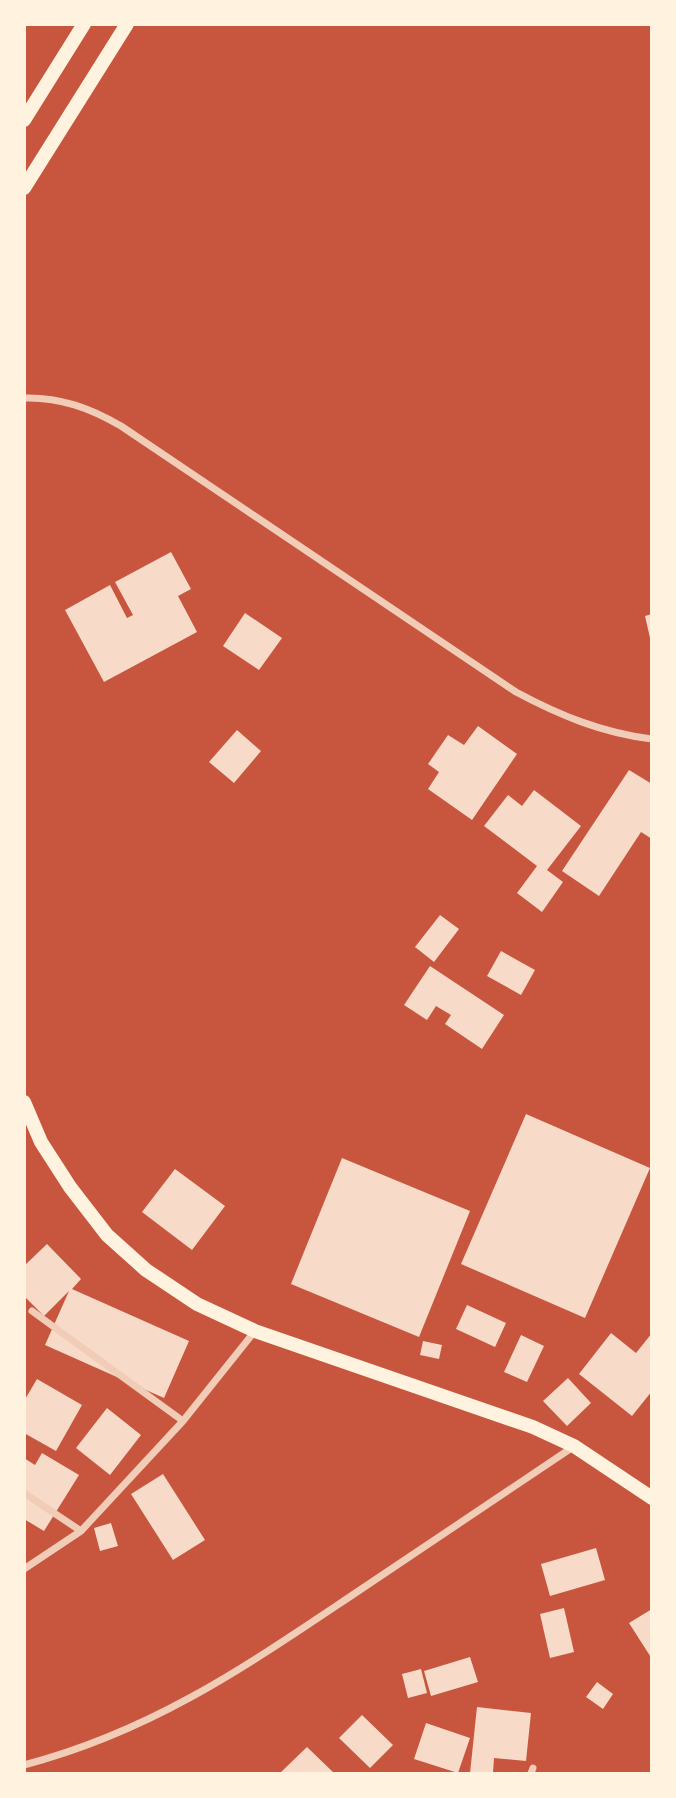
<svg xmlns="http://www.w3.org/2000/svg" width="676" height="1798" viewBox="0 0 676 1798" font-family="'Exo 2',sans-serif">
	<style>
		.building { fill: #f7dbc8 }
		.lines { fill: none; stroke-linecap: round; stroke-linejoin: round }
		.minor { stroke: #f1ccb7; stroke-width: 7 }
		.secondary { stroke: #fff3e0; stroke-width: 14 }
	</style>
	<rect width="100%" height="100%" fill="#c8553d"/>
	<path class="building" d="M171 552 191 589 178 596 197 632 104 682 65 610 110 585 127 618 133 615 115 582Z
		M245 613 282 638 259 670 223 646Z
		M652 614V637L650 638 645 616Z
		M478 726 517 754 472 820 428 789 439 772 428 764 448 735 464 745Z
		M237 730 261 751 234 783 209 762Z
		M629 770 652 784V839L641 832 599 896 562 871Z
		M534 790 581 826 547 870 563 882 542 912 517 893 537 866 484 826 508 795 522 806Z
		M440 915 459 929 434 962 415 947Z
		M501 951 535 970 521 995 487 976Z
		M430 966 504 1015 482 1049 445 1024 451 1015 436 1006 427 1020 404 1005Z
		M526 1114 650 1168 585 1318 461 1264Z
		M342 1158 470 1211 419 1337 291 1284Z
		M175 1169 225 1206 192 1250 142 1212Z
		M47 1244 81 1279 72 1289 189 1341 164 1398 45 1345 69 1291 44 1316 24 1296V1266Z
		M467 1305 506 1323 495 1347 456 1329Z
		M611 1333 636 1353 652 1333V1391L632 1416 579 1374Z
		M521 1335 544 1346 527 1382 504 1372Z
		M423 1341 442 1345 439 1359 420 1355Z
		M568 1378 591 1403 567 1426 543 1401Z
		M37 1379 82 1405 56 1451 24 1433V1401Z
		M107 1408 141 1435 110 1475 76 1448Z
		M42 1453 79 1475 44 1531 24 1519V1458L35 1465Z
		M163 1474 205 1540 173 1560 131 1494Z
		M111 1523 118 1546 100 1551 94 1528Z
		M596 1548 605 1580 550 1596 541 1564Z
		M564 1608 574 1652 550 1658 540 1614Z
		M652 1609V1659L629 1623Z
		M470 1657 478 1682 431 1696 424 1671Z
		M421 1669 427 1693 408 1698 402 1674Z
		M597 1682 613 1694 603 1709 586 1697Z
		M477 1707 531 1713 526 1761 494 1758 493 1773H470Z
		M362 1715 393 1745 370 1768 339 1738Z
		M426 1723 470 1738 458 1773 414 1759Z
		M307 1747 334 1773H280Z"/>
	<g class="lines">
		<path class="minor" d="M24 398C60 397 90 408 121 426L516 692C559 715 602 733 652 739
			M32 1311 183 1421
			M24 1493 81 1531
			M24 1569 81 1531 183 1421 255 1331
			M24 1765C150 1732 242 1669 348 1598 423 1547 498 1497 573 1447
			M531 1773 533 1768"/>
		<path class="secondary" d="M24 120 84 24
			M24 188 127 24
			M24 1102 41 1142 70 1187 107 1235 146 1270 197 1304 255 1331 533 1427 574 1446 652 1498"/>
	</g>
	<rect width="676" height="1798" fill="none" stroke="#fff3e0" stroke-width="52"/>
</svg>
